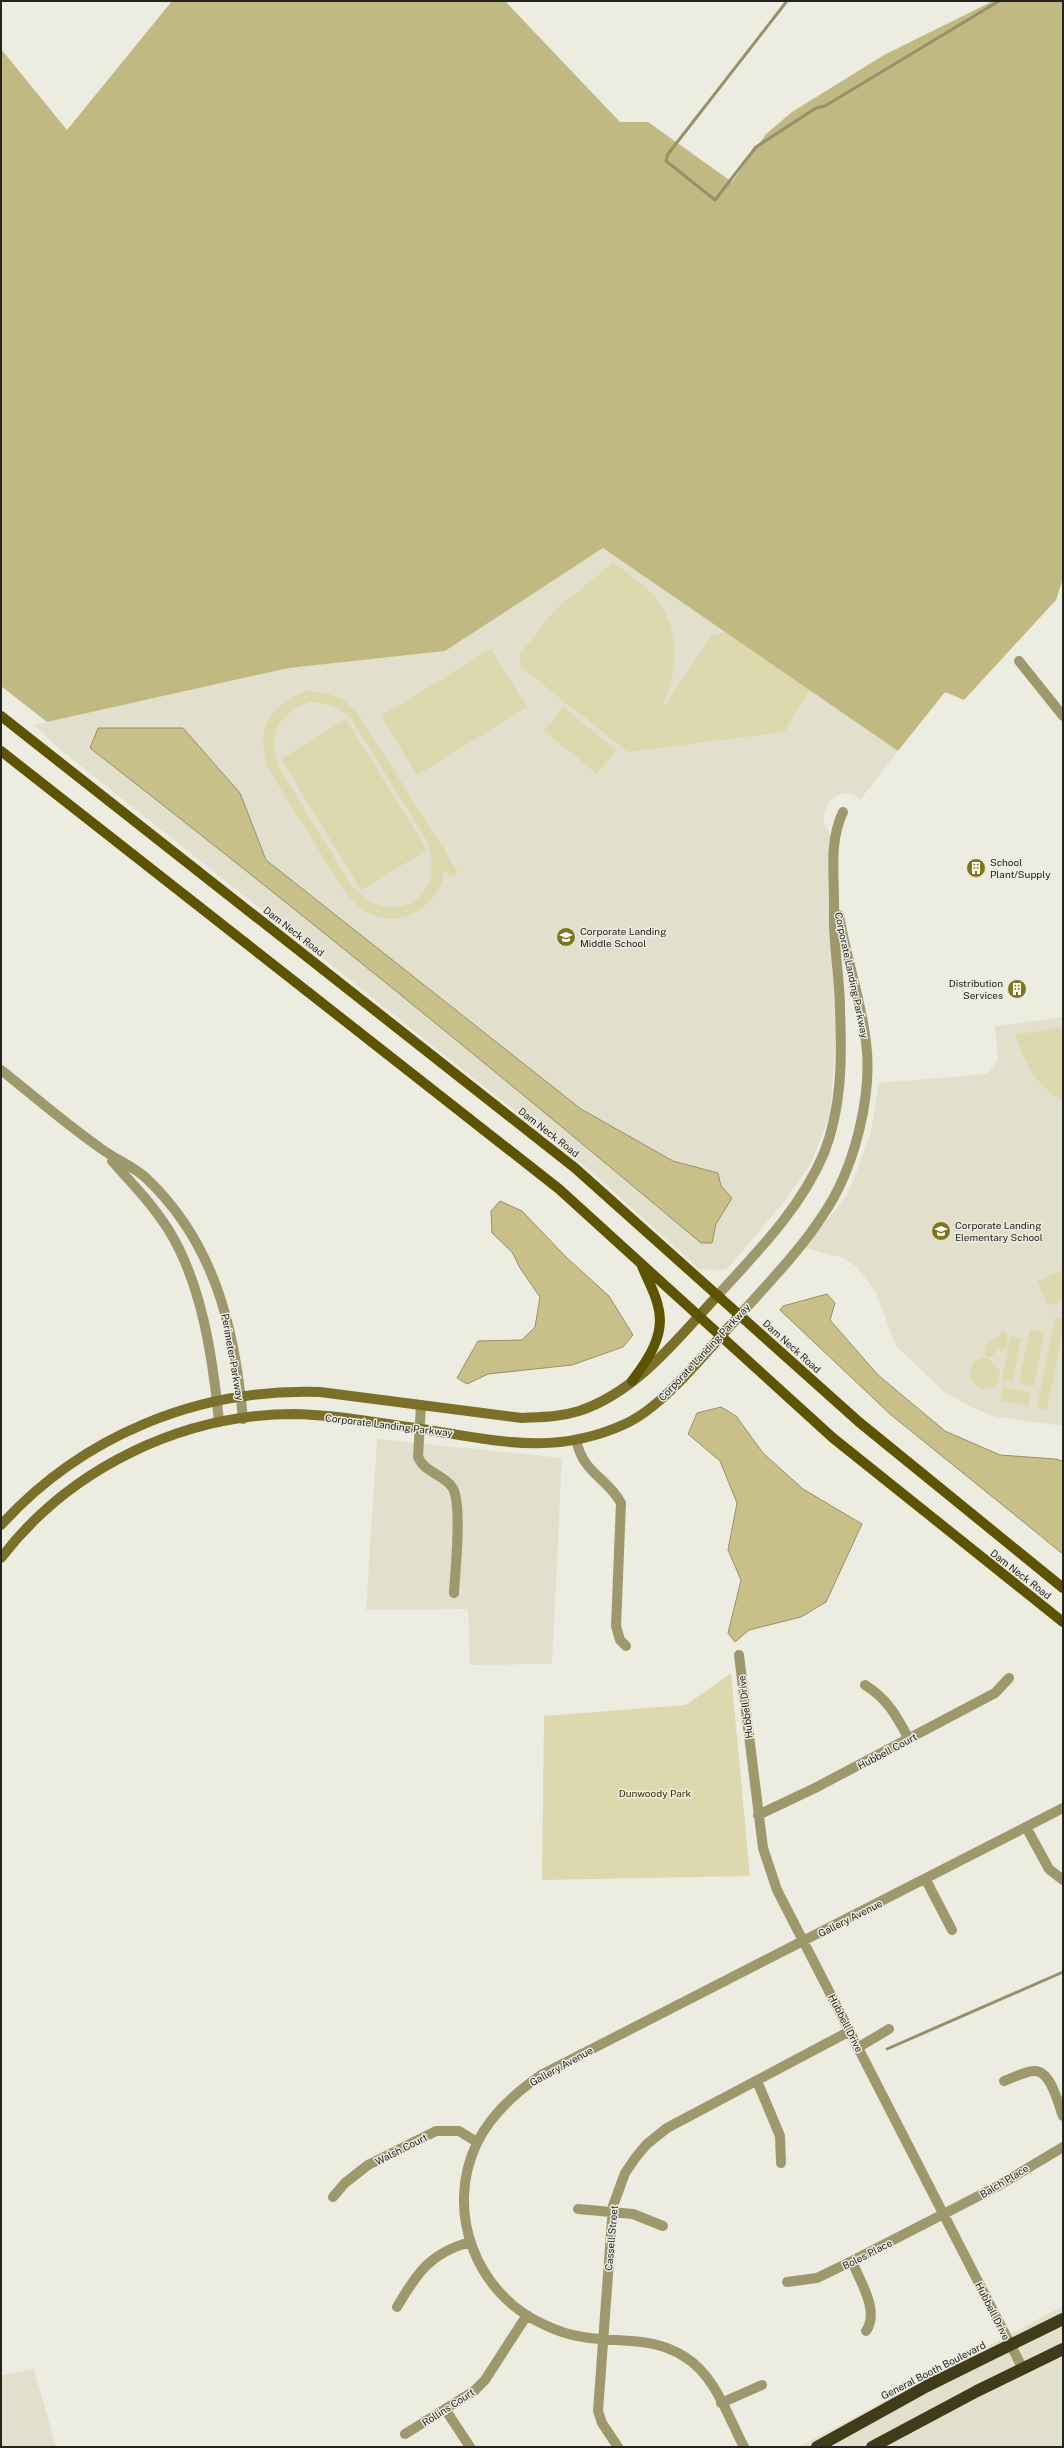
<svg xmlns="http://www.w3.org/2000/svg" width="1064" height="2448" viewBox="0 0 1064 2448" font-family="'Public Sans',sans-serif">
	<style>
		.built { fill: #e2dfcd }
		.green { fill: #ddd8ae; fill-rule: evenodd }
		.forest { fill: #c1b982 }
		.water { fill: #c8c088; stroke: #969168 }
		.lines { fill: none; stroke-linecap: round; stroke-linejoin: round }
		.stream { stroke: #969168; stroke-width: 3 }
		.street { stroke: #9e986d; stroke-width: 10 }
		.secondary { stroke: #7a702a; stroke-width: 10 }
		.primary { stroke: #5d5301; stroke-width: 10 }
		.highway { stroke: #403b18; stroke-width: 12 }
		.labels { text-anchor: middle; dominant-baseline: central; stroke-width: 3; stroke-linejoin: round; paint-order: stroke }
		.poi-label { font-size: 10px; fill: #23231f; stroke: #edece1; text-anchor: start }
		.street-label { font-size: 10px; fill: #23231f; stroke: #edece1 }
		.park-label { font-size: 10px; fill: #383203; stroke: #edece1 }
	</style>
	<rect width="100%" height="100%" fill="#edece1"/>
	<path class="built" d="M603 548 898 751 860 800 853 794 844 793 835 797 828 803 824 813V822L831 836 828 873 838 1002 830 1116 810 1165 783 1203 733 1262 726 1269 720 1270 699 1269 593 1173 57 747 34 725 289 668 445 651Z
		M1063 1017V1426L997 1417 973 1408 944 1392 896 1346 876 1293 857 1267 843 1258 805 1248 848 1194 871 1132 879 1083 987 1074 998 1060 995 1026Z
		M377 1439 562 1458 552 1664 470 1665 468 1609 366 1610Z
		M1063 2306V2447H799Z
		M34 2369 56 2447H1V2375Z"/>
	<path class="green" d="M613 563C658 592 683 620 672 678 670 689 665 699 662 710L712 635 725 632 810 690 784 732 628 752 521 667 520 654 555 610Z
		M491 649 527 707 417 775 381 716Z
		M306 691C328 692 342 696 357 712L458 872 450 877 446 871 443 873C442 902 405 926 378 917 364 912 356 904 346 894L269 770C254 731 268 706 306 691ZM310 702C328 703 339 707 352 720L427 841C448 897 393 931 353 888L278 766C268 734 278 714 310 702Z
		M563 707 616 750 597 774 544 731Z
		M346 719 427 850 361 890 281 759Z
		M1063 1027V1100C1035 1086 1025 1063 1015 1035Z
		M1061 1271 1063 1299 1048 1306 1037 1281Z
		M1055 1317 1063 1318V1327L1047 1410 1037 1408Z
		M1030 1329 1044 1332 1034 1386 1019 1383Z
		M1002 1330 1008 1335 1006 1348 1002 1351 997 1349 991 1357 987 1356 985 1354 986 1343 999 1336Z
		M1010 1336 1021 1339 1013 1382 1002 1380Z
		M980 1357 988 1358 1000 1371 998 1385 992 1388 987 1387 982 1390 970 1378 973 1363Z
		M1003 1387 1031 1393 1028 1406 1001 1401Z
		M731 1673 750 1876 542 1880 544 1716 686 1705Z"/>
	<path class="forest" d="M172 1H505L620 122H648L732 182 766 134 792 112 884 55 993 1H1063V578L1056 600 964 700 945 692 898 751 603 548 445 651 289 668 47 722 1 686V49L67 130Z"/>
	<path class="water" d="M98 728H183L240 793 266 860 581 1109 673 1161 718 1173 721 1186 732 1198 716 1224 712 1243H701C500 1074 297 909 90 748Z
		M500 1201 522 1211 566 1257 609 1296 633 1335 623 1347 572 1365 488 1374 467 1384 457 1378 478 1341 522 1340 535 1327 540 1297 520 1268 512 1252 492 1233 491 1211Z
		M827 1294 835 1303 830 1320 878 1375 945 1431 1000 1455 1055 1459 1063 1461V1554L890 1414 780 1310 783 1306Z
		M721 1407 736 1416 763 1453 803 1489 862 1524 826 1602 801 1617 749 1630 735 1642 728 1633 741 1580 728 1550 737 1503 720 1461 688 1434 697 1413Z"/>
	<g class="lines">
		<path class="stream" d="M787 1 668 154 666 161 715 200 756 147 816 108 825 106 999 1
			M887 2049 1063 1972"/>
		<path class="street" d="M1019 661 1063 716
			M1 1070C35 1097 68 1126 103 1150 117 1160 134 1167 146 1178 214 1242 235 1328 243 1419
			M112 1161C132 1183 152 1204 168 1229 202 1283 213 1359 219 1422
			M718 1295C758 1251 801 1208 824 1153 842 1108 842 1057 840 1010 840 977 833 945 834 913 835 879 828 843 843 812
			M740 1315C768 1283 800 1251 823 1215 854 1170 873 1096 866 1042 861 999 846 958 839 915
			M421 1405 418 1457C425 1473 443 1474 452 1487 463 1501 455 1572 454 1593
			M576 1440C584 1475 607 1477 621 1503L616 1626 620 1640 626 1646
			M739 1655 763 1848 777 1890 1023 2369
			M865 1685C888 1699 897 1717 909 1739
			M758 1815 815 1788 995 1693 1009 1678
			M1026 1827 1049 1869 1063 1880
			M926 1880 952 1930
			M859 2047 889 2029
			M757 2081 780 2136 781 2163
			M1004 2081C1013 2078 1025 2071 1034 2071 1051 2070 1058 2104 1063 2116
			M333 2197 345 2183 368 2165 436 2131H459L477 2142
			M578 2209 633 2214 663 2226
			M852 2261C860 2282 880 2311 866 2331
			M787 2282 817 2278 852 2261 998 2186 1063 2147
			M397 2307C417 2273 430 2253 470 2242
			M721 2403 762 2385
			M445 2409 470 2447
			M405 2434 474 2391 485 2380 527 2315
			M618 2447 602 2423 598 2411 613 2206 625 2173 636 2157 647 2144 667 2128 850 2031
			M744 2447C728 2417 715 2375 685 2357 653 2336 619 2343 583 2337 570 2335 557 2331 545 2325 476 2295 444 2211 477 2143 491 2114 515 2093 541 2075L1063 1808"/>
		<path class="secondary" d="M1 1525C83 1435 199 1388 320 1392L522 1418C541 1417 560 1417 579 1411 637 1392 678 1338 718 1295
			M1 1558C70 1468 182 1414 295 1414 339 1415 384 1424 428 1430 499 1441 555 1456 625 1424 665 1406 709 1348 740 1315"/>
		<path class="primary" d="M1 716 575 1168 859 1422 1063 1588
			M1 751 559 1189 833 1438 1063 1622
			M632 1381C648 1360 666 1334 658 1306 655 1292 647 1279 642 1266"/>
		<path class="highway" d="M817 2447 927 2386 1063 2319
			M872 2447 977 2391 1063 2349"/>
	</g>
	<defs>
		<g id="building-disc" transform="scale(1)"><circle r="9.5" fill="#827518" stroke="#edece1"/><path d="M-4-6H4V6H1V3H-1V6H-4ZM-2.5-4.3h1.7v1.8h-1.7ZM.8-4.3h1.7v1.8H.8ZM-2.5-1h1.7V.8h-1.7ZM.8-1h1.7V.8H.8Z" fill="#fff"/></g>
		<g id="school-disc" transform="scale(1)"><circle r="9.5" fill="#827518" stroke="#edece1"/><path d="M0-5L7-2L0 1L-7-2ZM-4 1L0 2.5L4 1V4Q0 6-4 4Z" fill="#fff"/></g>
	</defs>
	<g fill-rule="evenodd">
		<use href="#building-disc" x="976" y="868"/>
		<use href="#school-disc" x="566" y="937"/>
		<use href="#building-disc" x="1017" y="989"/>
		<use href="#school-disc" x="941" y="1231"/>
	</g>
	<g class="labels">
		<g class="poi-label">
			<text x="990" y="862">School<tspan x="990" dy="12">Plant/Supply</tspan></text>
			<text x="580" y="931">Corporate Landing<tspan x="580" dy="12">Middle School</tspan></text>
			<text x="1003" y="983" text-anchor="end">Distribution<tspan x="1003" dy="12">Services</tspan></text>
			<text x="955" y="1225">Corporate Landing<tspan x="955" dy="12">Elementary School</tspan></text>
		</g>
		<g class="street-label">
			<text transform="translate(294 931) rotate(38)">Dam Neck Road</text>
			<text transform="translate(852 975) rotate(78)">Corporate Landing Parkway</text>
			<text transform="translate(549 1132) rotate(38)">Dam Neck Road</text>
			<text transform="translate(792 1346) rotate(42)">Dam Neck Road</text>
			<text transform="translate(704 1352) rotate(-47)">Corporate Landing Parkway</text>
			<text transform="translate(233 1357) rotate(80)">Perimeter Parkway</text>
			<text transform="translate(389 1425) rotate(7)">Corporate Landing Parkway</text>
			<text transform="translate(1021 1574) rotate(38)">Dam Neck Road</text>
			<text transform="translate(745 1707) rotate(-97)">Hubbell Drive</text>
			<text transform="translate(887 1751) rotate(-28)">Hubbell Court</text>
			<text transform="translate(850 1918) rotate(-27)">Gallery Avenue</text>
			<text transform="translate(846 2023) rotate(63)">Hubbell Drive</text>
			<text transform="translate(561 2066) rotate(-29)">Gallery Avenue</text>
			<text transform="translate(401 2149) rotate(-27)">Walsh Court</text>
			<text transform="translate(1004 2181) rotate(-31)">Balch Place</text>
			<text transform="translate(611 2238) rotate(-85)">Cassell Street</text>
			<text transform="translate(867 2254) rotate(-27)">Boles Place</text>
			<text transform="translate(993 2311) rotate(63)">Hubbell Drive</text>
			<text transform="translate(933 2370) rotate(-27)">General Booth Boulevard</text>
			<text transform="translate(448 2407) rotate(-33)">Rollins Court</text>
		</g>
		<g class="park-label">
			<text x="655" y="1793">Dunwoody Park</text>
		</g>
	</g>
	<rect width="1064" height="2448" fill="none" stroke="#23231f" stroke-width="4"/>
</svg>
